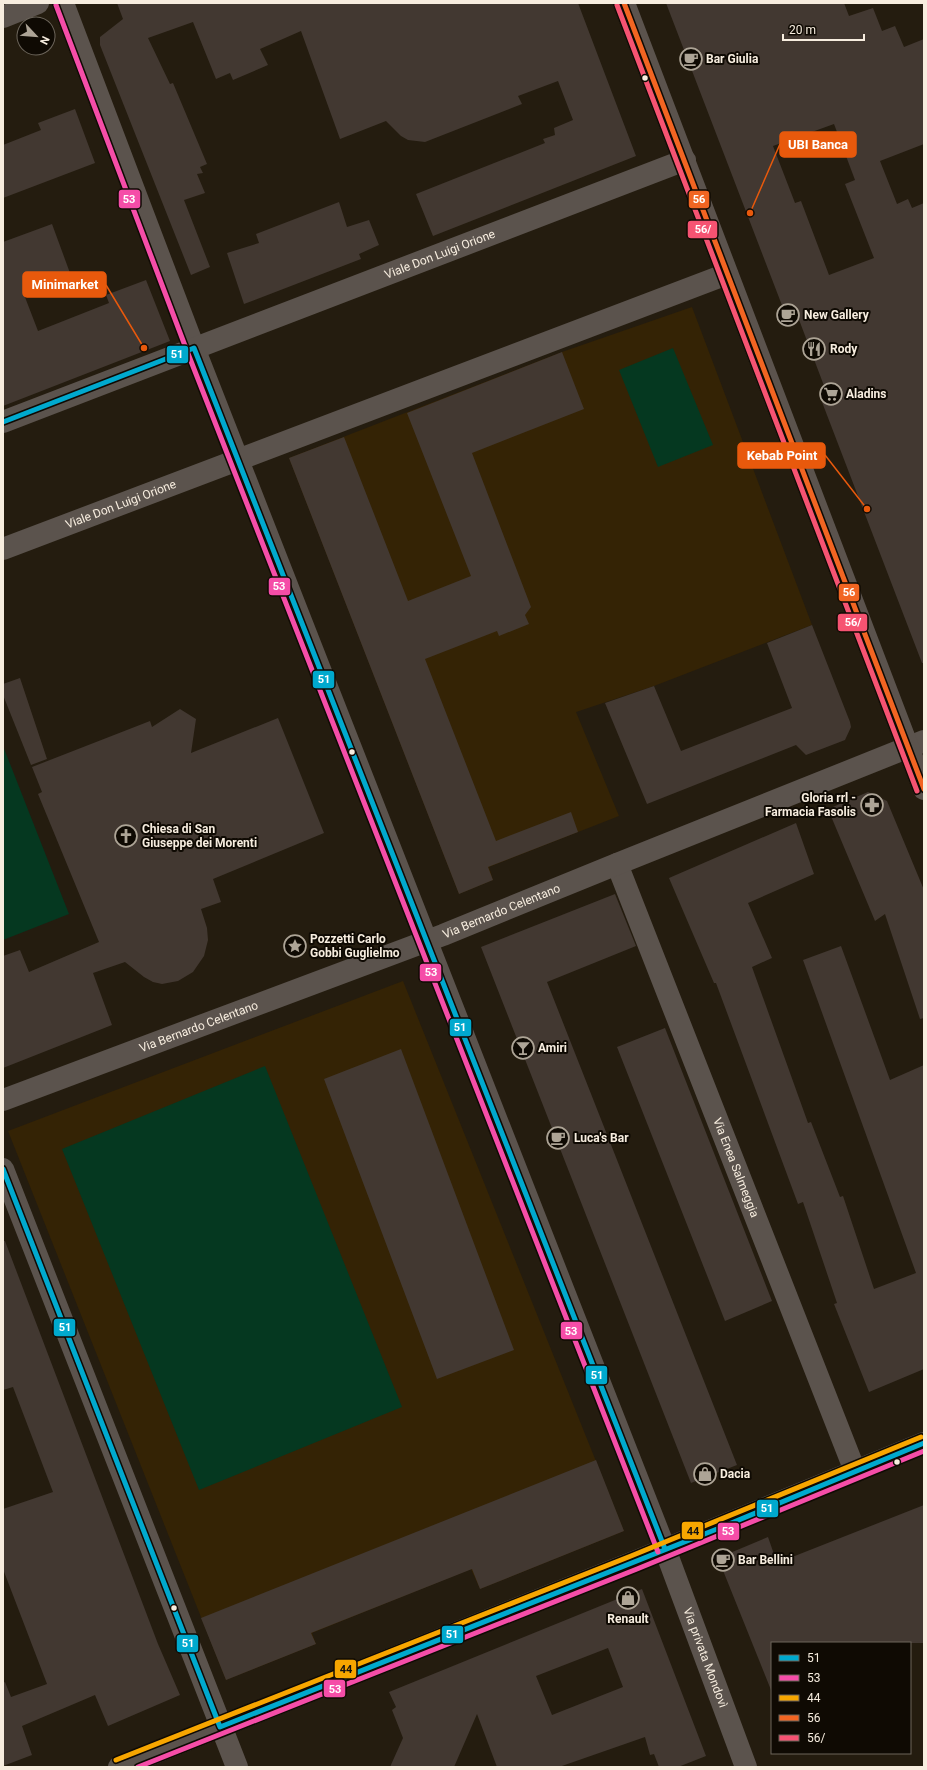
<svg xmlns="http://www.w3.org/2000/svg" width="927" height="1770" viewBox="0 0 927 1770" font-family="Roboto,sans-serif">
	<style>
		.built { fill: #342305 }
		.green { fill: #053820 }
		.building { fill: #423831; fill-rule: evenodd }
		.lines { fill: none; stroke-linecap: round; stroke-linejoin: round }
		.minor { stroke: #5b534d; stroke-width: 22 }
		.tertiary { stroke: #5b534d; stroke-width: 22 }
		.bus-1-casing { stroke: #0f0a03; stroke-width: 8 }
		.bus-2-casing { stroke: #0f0a03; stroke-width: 8 }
		.bus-3-casing { stroke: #0f0a03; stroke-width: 8 }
		.bus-4-casing { stroke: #0f0a03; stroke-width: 8 }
		.bus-5-casing { stroke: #0f0a03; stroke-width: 8 }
		.bus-1 { stroke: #00a9ce; stroke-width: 5 }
		.bus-2 { stroke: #f54da8; stroke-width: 5 }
		.bus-3 { stroke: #f7a600; stroke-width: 5 }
		.bus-4 { stroke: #f26522; stroke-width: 5 }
		.bus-5 { stroke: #f65372; stroke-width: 5 }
		.bus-dot { fill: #f7eddf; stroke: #0f0a03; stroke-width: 1.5 }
		.labels { text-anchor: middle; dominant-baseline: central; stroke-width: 4; stroke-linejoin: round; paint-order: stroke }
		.poi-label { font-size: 12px; font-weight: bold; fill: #f7eddf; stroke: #0f0a03; text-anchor: start }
		.street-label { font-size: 12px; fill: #f7eddf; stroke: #0f0a03 }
		.leader { fill: none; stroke: #e8590c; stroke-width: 1.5 }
		.callout-dot { fill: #e8590c; stroke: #0f0a03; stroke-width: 1.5 }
		.callout { fill: #e8590c; stroke: #e8590c; stroke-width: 1.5 }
		.callout-label { font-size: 13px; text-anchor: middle; font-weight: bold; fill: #fff }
		.line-badge { stroke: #0f0a03; stroke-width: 1.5 }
		.badge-label { font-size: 11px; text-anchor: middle; font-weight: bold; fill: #fff }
		.pale-badge-label { font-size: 11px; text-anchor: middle; font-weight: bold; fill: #111 }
	</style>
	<rect width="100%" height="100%" fill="#241c0f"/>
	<path class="built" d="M692 307 812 625 654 686 576 712 619 816 489 867 493 880 459 894 289 458 562 352Z
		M403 981 624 1531 480 1589 471 1569 312 1633 316 1644 226 1680 8 1131Z"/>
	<path class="green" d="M673 348 713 445 658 467 619 370Z
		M3 746 69 914 3 940Z
		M265 1066 402 1407 199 1490 62 1149Z"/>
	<path class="building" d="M117 3H578L636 156 433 236 416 194 545 143 543 139 555 135 554 128 573 120 558 81 518 96 522 104 425 142 408 140 401 136 386 121 340 139 301 31 260 49 268 65 233 80 230 73 216 79 193 22 148 38 170 84 173 83 207 164 200 167 203 173 197 174 205 193 184 200 210 267 191 275 100 45V37L123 19Z
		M666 3H844L849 16 873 8 882 31 895 26 904 47 924 39V144L880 161 897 204 908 199 912 208 924 203V663H922L822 402 829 399 798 317 788 321ZM834 124 855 180 845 184 874 258 829 275 801 201 795 203 773 146Z
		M75 109 95 163 3 198V145L41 130 38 123Z
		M339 202 347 227 369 220 379 245 359 254 361 259 244 304 227 253 259 243 256 234Z
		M52 224 70 273 23 292 38 331 109 303 106 295 146 280 170 341 3 406V242Z
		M562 352 584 409 472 453 531 607 525 615 529 624 499 636 497 631 425 659 496 841 571 812 578 832 488 867 493 880 459 894 289 458 344 437 408 601 471 576 407 413Z
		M812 625 850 722 851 727 845 740 806 755 796 745 647 804 605 703 654 686 681 751 792 708 767 643Z
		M20 678 47 759 31 765 3 695V684Z
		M180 709 196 719 191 753 278 718 324 833 213 879 221 902 201 909 207 928 208 940 204 956 193 972 178 981 162 984 153 982 144 977 125 962 93 973 112 1025 3 1068V956L20 950 29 972 99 942 38 794 42 792 32 767 150 721 152 727Z
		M868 792 887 801 924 890V1018L920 1019 885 914 875 921 828 809Z
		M796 823 814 874 748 903 772 958 752 967 808 1123 811 1122 840 1197 843 1196 874 1289 916 1273 803 960 841 946 890 1080 924 1065V1369L869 1392 834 1304 837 1303 803 1202 798 1204 716 983H714L669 878Z
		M615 894 636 946 547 982 737 1465 691 1483 481 947Z
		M665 1028 772 1301 725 1321 617 1047Z
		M401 1049 514 1350 437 1379 324 1079Z
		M3 1241H5L158 1644 180 1695 108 1726 95 1695 22 1726 32 1755 3 1766V1683L5 1682 11 1697 47 1684 3 1569V1509L53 1492 13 1387 3 1390Z
		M596 1460 624 1531 480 1589 472 1569 311 1633 316 1644 226 1680 201 1618Z
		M924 1505V1643H772L771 1690 718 1558 768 1537 777 1563Z
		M642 1589 706 1756 678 1767H659L654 1754 650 1755 645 1737 559 1767H497L477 1714 454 1767H390L403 1738 392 1710 396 1707 389 1692ZM608 1648 623 1687 552 1715 536 1676Z"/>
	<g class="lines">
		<g class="minor">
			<path id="s1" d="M63 3 194 348 665 1549 746 1767"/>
			<path d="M3 17 38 3"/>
			<path id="s2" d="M3 422 685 160"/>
			<path id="s3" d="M3 549 727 274"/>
			<path id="s4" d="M617 864 855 1471"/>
			<path id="s5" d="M3 1100 443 935 617 864 924 741"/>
			<path d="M3 1169 237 1767"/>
			<path d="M119 1767 634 1562 924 1443"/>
		</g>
		<path class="tertiary" d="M624 3 924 789"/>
		<g class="bus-1-casing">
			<path id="bus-1" d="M3 422 194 348 665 1549
				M3 1169 220 1727 717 1529 924 1443"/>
		</g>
		<g class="bus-2-casing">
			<path id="bus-2" d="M56 5 187 351 658 1552
				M138 1767 637 1569 924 1451"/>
		</g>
		<g class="bus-3-casing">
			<path id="bus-3" d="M116 1760 631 1556 921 1437"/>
		</g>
		<g class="bus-4-casing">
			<path id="bus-4" d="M624 3 924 789"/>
		</g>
		<g class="bus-5-casing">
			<path id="bus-5" d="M617 5 917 791"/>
		</g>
		<use href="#bus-1" class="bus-1"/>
		<use href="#bus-2" class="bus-2"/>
		<use href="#bus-3" class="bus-3"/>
		<use href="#bus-4" class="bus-4"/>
		<use href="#bus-5" class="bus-5"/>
	</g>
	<defs>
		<g id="cafe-ring" transform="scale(1.15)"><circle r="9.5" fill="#0f0a03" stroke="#ada496" stroke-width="1.5"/><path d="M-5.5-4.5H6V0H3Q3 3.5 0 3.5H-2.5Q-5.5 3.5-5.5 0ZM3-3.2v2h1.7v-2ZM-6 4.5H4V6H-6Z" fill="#ada496"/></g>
		<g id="restaurant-ring" transform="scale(1.15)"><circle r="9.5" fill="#0f0a03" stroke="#ada496" stroke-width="1.5"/><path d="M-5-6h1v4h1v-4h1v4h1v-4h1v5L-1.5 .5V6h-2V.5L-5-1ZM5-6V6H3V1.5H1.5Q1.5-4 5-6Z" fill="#ada496"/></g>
		<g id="supermarket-ring" transform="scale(1.15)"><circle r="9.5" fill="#0f0a03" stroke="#ada496" stroke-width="1.5"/><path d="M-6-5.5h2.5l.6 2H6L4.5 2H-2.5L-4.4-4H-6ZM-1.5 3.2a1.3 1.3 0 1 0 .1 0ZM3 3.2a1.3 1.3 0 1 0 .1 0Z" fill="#ada496"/></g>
		<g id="pharmacy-ring" transform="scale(1.15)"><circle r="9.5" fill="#0f0a03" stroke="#ada496" stroke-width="1.5"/><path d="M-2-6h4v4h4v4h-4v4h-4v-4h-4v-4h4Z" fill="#ada496"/></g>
		<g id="church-ring" transform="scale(1.15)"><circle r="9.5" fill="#0f0a03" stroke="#ada496" stroke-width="1.5"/><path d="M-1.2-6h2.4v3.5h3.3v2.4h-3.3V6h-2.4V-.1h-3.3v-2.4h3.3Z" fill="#ada496"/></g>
		<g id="sight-ring" transform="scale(1.15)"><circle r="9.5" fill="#0f0a03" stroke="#ada496" stroke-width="1.5"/><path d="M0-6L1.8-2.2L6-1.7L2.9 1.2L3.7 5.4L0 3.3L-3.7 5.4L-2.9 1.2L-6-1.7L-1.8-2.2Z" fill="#ada496"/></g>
		<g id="bar-ring" transform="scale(1.15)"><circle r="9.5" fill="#0f0a03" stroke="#ada496" stroke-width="1.5"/><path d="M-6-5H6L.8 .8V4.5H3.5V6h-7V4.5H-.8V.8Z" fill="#ada496"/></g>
		<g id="shop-ring" transform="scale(1.15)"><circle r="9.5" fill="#0f0a03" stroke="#ada496" stroke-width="1.5"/><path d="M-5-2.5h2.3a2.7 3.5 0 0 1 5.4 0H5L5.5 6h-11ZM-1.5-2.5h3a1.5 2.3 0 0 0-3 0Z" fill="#ada496"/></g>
	</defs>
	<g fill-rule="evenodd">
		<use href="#cafe-ring" x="691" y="59"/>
		<use href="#cafe-ring" x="788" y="315"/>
		<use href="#restaurant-ring" x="814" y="349"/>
		<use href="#supermarket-ring" x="831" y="394"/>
		<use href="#pharmacy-ring" x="872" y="805"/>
		<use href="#church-ring" x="126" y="836"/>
		<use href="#sight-ring" x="295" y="946"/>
		<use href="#bar-ring" x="523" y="1048"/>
		<use href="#cafe-ring" x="558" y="1138"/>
		<use href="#shop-ring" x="705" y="1474"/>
		<use href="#cafe-ring" x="723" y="1560"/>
		<use href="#shop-ring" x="628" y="1598"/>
	</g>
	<g class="bus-dot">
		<circle cx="645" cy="78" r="3.5"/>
		<circle cx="352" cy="752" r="3.5"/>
		<circle cx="897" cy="1462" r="3.5"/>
		<circle cx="174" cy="1608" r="3.5"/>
	</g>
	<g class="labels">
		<g class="poi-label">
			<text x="706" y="59">Bar Giulia</text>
			<text x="804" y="315">New Gallery</text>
			<text x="830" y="349">Rody</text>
			<text x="846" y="394">Aladins</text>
			<text x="856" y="798" text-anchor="end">Gloria rrl -<tspan x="856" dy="14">Farmacia Fasolis</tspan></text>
			<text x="142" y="829">Chiesa di San<tspan x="142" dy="14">Giuseppe dei Morenti</tspan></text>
			<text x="310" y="939">Pozzetti Carlo<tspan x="310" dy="14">Gobbi Guglielmo</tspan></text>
			<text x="538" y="1048">Amiri</text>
			<text x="574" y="1138">Luca's Bar</text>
			<text x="720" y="1474">Dacia</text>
			<text x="738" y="1560">Bar Bellini</text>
			<text x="628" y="1619" text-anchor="middle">Renault</text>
		</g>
		<g class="street-label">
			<text stroke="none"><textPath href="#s2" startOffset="468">Viale Don Luigi Orione</textPath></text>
			<text stroke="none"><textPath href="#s3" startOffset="126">Viale Don Luigi Orione</textPath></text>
			<text stroke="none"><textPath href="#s5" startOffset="533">Via Bernardo Celentano</textPath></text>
			<text stroke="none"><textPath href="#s5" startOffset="209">Via Bernardo Celentano</textPath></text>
			<text stroke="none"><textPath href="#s4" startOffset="326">Via Enea Salmeggia</textPath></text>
			<text stroke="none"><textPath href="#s1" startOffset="1775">Via privata Mondovì</textPath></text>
		</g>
	</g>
	<path class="leader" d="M750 213L780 144M144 348L106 285M867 509L825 455"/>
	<g class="callout-dot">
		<circle cx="750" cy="213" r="4"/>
		<circle cx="144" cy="348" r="4"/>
		<circle cx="867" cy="509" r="4"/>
	</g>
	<g class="callout">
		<rect x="780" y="132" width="76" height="25" rx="4"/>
		<rect x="23" y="272" width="83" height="25" rx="4"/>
		<rect x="738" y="443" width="87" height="25" rx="4"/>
	</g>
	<g class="callout-label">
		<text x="818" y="149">UBI Banca</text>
		<text x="65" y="289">Minimarket</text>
		<text x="782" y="460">Kebab Point</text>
	</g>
	<g class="line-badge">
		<rect x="118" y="189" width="23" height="20" rx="4" fill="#f54da8"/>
		<rect x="688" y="190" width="22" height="19" rx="4" fill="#f26522"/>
		<rect x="687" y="220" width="31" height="19" rx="4" fill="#f65372"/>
		<rect x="166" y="345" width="23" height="19" rx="4" fill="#00a9ce"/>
		<rect x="268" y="577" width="23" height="19" rx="4" fill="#f54da8"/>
		<rect x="838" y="583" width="22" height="19" rx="4" fill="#f26522"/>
		<rect x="837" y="613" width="31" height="19" rx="4" fill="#f65372"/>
		<rect x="312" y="670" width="23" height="19" rx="4" fill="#00a9ce"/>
		<rect x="419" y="963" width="23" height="19" rx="4" fill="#f54da8"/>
		<rect x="449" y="1018" width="23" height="19" rx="4" fill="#00a9ce"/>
		<rect x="53" y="1318" width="23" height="19" rx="4" fill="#00a9ce"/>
		<rect x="560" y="1321" width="23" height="19" rx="4" fill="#f54da8"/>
		<rect x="585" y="1365" width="23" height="20" rx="4" fill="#00a9ce"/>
		<rect x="756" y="1499" width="23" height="19" rx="4" fill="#00a9ce"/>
		<rect x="681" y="1521" width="23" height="19" rx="4" fill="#f7a600"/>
		<rect x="717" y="1522" width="23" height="19" rx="4" fill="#f54da8"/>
		<rect x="441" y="1625" width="23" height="19" rx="4" fill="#00a9ce"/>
		<rect x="176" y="1634" width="23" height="19" rx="4" fill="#00a9ce"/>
		<rect x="334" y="1659" width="23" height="20" rx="4" fill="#f7a600"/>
		<rect x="323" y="1679" width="23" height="19" rx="4" fill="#f54da8"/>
	</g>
	<g class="badge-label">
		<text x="129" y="203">53</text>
		<text x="699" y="203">56</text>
		<text x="703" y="233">56/</text>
		<text x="177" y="358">51</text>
		<text x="279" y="590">53</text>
		<text x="849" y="596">56</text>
		<text x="853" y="626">56/</text>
		<text x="324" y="683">51</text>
		<text x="431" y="976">53</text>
		<text x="460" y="1031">51</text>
		<text x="65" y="1331">51</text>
		<text x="571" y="1335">53</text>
		<text x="597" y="1379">51</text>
		<text x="767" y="1512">51</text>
		<text x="728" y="1535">53</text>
		<text x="452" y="1638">51</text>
		<text x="188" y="1647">51</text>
		<text x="335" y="1693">53</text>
	</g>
	<g class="pale-badge-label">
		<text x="693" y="1535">44</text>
		<text x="346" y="1673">44</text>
	</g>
	<rect width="927" height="1770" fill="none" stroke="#f7eddf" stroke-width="8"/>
	<rect x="771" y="1642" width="140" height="112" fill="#0f0a03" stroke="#6c655b"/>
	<rect x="779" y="1655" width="20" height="6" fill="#00a9ce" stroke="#6c655b"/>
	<text x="807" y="1662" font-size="12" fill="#f7eddf">51</text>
	<rect x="779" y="1675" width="20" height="6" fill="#f54da8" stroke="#6c655b"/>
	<text x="807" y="1682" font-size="12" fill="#f7eddf">53</text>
	<rect x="779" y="1695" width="20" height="6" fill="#f7a600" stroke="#6c655b"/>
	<text x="807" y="1702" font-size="12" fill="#f7eddf">44</text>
	<rect x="779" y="1715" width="20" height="6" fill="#f26522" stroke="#6c655b"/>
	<text x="807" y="1722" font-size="12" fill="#f7eddf">56</text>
	<rect x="779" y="1735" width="20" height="6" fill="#f65372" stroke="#6c655b"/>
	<text x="807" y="1742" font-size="12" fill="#f7eddf">56/</text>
	<g transform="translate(36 36) rotate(116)"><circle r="19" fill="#0f0a03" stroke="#6c655b"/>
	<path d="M0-3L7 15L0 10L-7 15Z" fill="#ada496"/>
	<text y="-6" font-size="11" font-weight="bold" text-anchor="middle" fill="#f7eddf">N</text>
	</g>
	<path d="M783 34v6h81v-6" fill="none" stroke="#f7eddf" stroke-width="2"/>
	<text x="789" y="34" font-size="12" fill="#f7eddf" stroke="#0f0a03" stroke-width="3" paint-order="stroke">20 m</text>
</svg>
